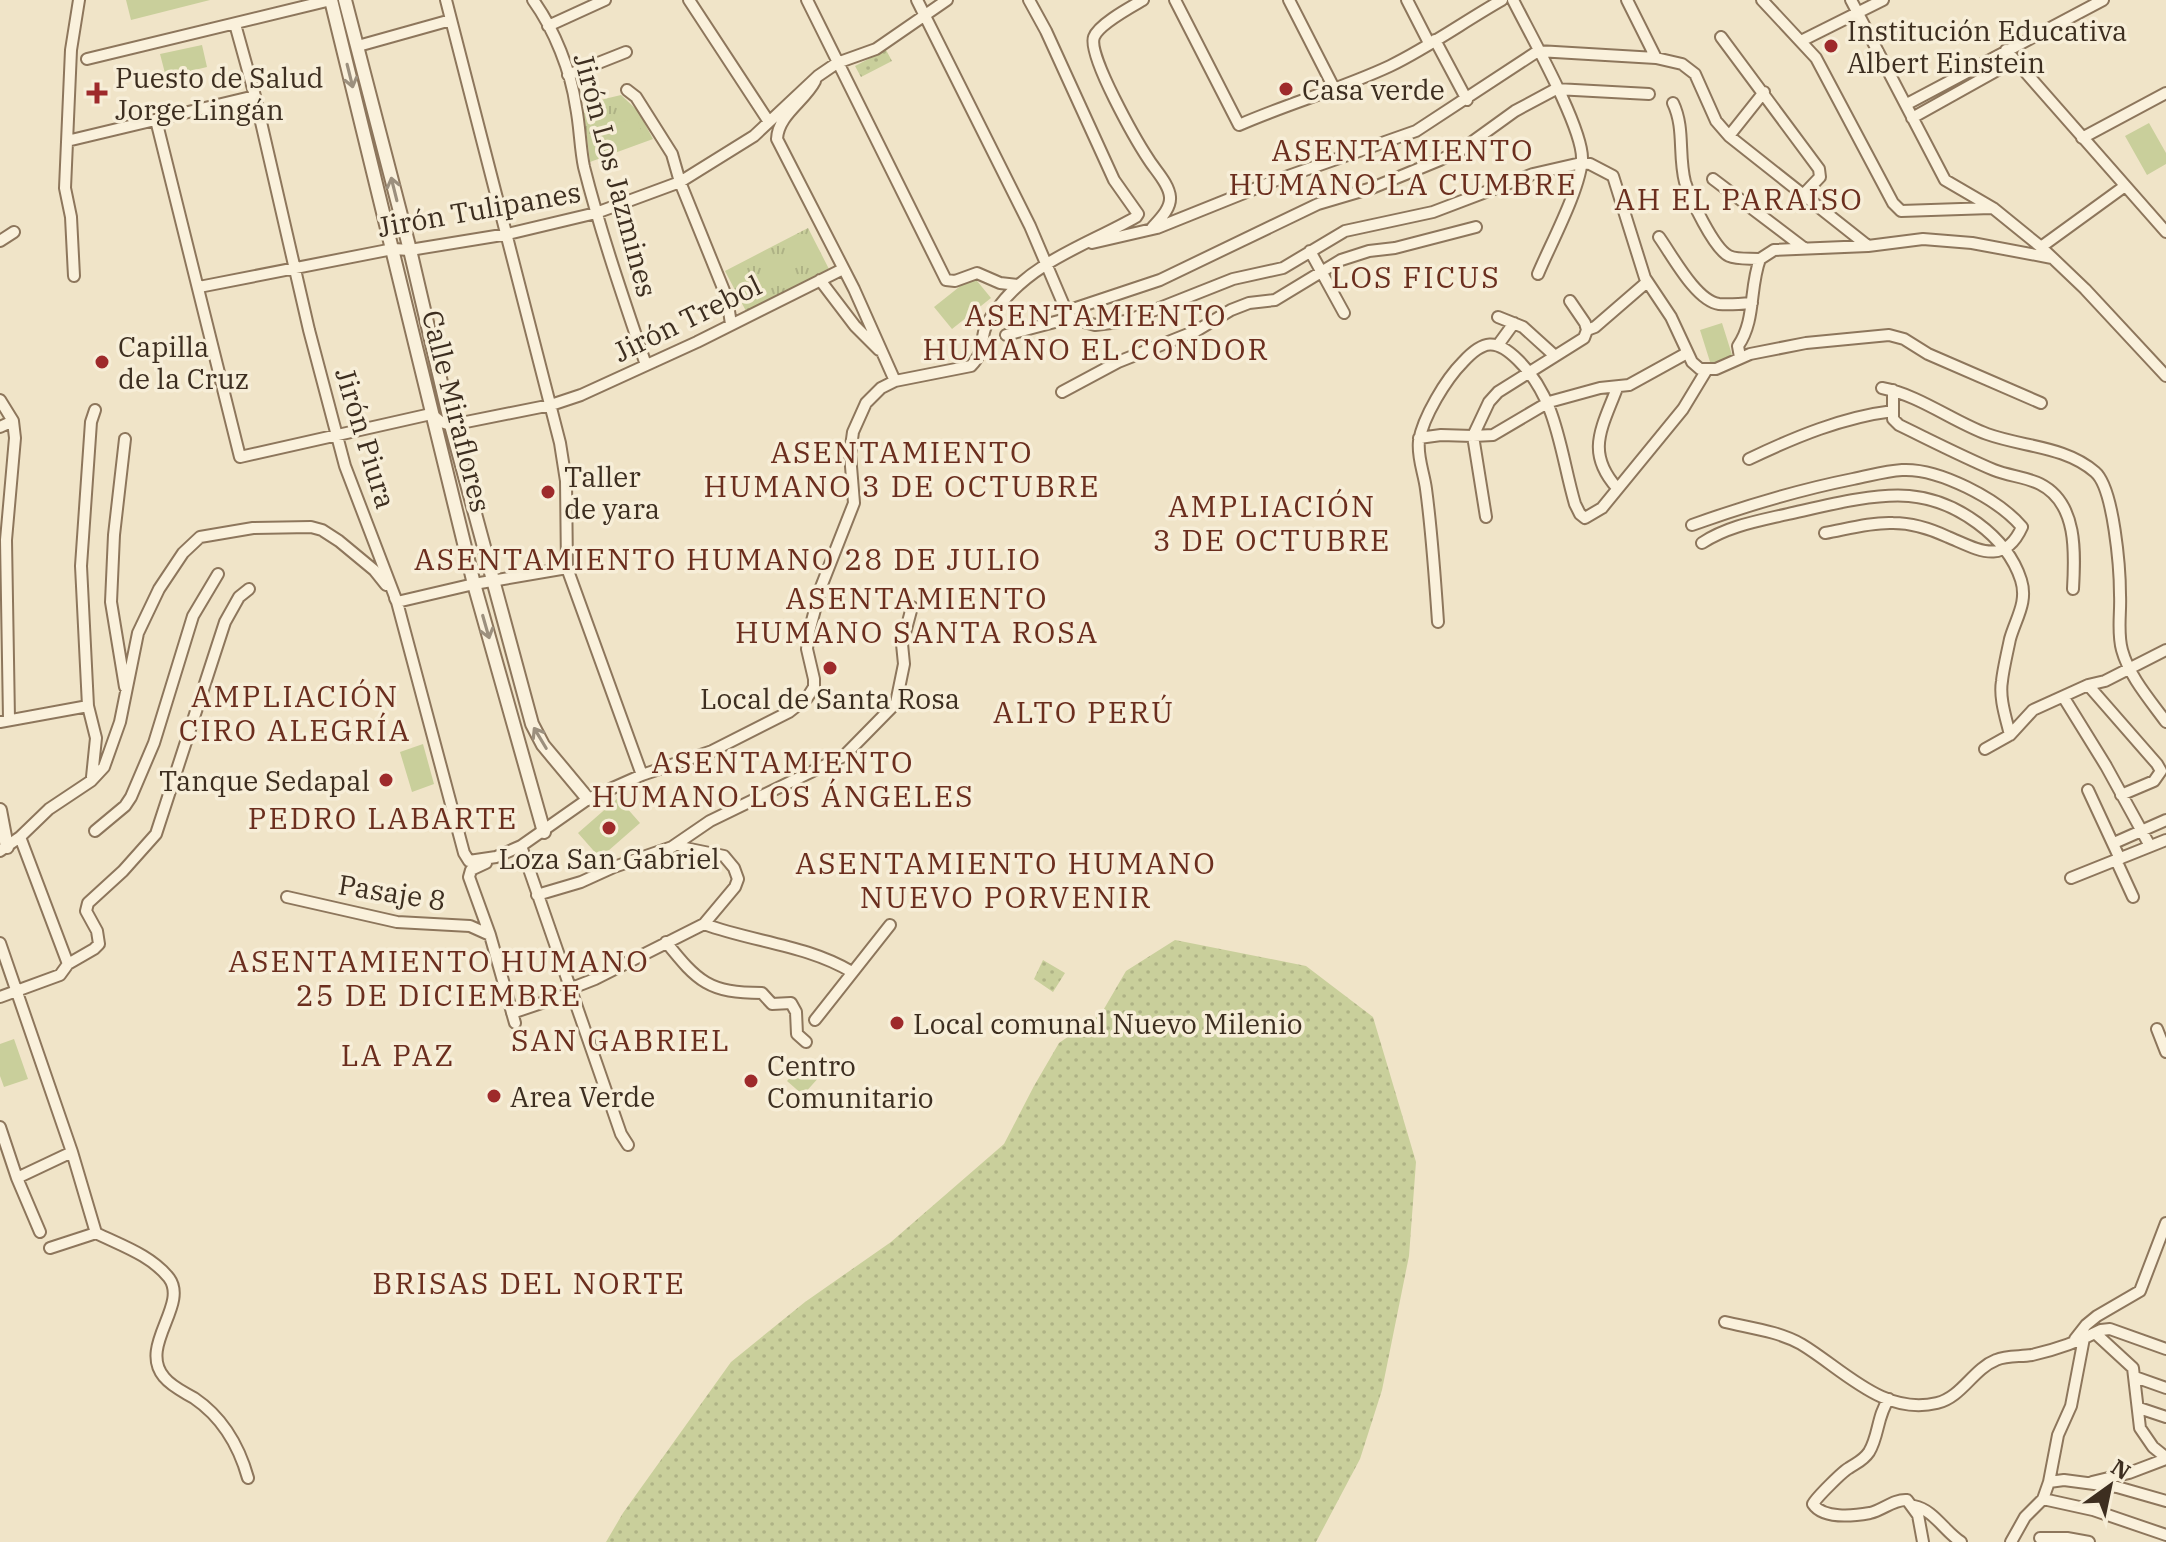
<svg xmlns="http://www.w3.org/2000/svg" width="2166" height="1542" viewBox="0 0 2166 1542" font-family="'IBM Plex Serif',serif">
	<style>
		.grass { fill: url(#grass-dots) }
		.park { fill: url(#park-tufts) }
		.garden { fill: #c9cf9b }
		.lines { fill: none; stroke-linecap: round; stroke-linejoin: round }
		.minor-casing { stroke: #8d765c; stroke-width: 14 }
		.tertiary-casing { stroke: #8d765c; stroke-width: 16 }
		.minor { stroke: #faf1dc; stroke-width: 10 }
		.tertiary { stroke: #faf1dc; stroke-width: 12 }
		.oneway { stroke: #9c907e }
		.poi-dot { fill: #9e2a2b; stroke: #f7eed8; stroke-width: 3 }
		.labels { text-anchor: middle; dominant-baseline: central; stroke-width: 7; stroke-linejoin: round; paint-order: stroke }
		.poi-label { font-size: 28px; fill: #3d2e20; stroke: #f7eed8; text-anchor: start }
		.street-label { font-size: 28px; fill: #3d2e20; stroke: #f7eed8 }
		.neighbourhood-label { font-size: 30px; letter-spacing: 2px; fill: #6b2e1e; stroke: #f7eed8 }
	</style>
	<defs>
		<pattern id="grass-dots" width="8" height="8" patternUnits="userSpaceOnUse" patternTransform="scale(2)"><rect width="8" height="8" fill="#c9cf9b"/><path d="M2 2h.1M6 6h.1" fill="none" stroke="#aeb285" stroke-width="1.8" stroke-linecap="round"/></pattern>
		<pattern id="park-tufts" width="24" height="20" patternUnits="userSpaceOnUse" patternTransform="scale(2)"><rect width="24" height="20" fill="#c9cf9b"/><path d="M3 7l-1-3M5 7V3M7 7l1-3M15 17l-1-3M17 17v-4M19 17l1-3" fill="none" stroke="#aeb285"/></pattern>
	</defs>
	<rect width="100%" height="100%" fill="#f0e4c8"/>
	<path class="grass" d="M886 50 892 61 861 77 855 66Z
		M1175 940 1306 966 1373 1017 1416 1162 1409 1256 1382 1390 1360 1459 1316 1542H606L623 1513 731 1362 805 1302 891 1242 1004 1144 1034 1086 1059 1043 1101 1014 1126 971Z
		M1043 960 1065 973 1053 992 1034 979Z"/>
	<path class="park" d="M621 95 638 111 653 139 590 162 584 113 596 101Z
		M808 228 830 271 747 313 725 271Z"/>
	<path class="garden" d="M126 0H210L131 20Z
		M202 45 207 67 166 77 160 54Z
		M637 117 644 140 606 152 599 129Z
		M2149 123 2166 153V164L2147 175 2125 136Z
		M973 276 991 298 952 329 934 307Z
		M1722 323 1733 358 1711 365 1700 330Z
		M423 744 434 784 412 792 400 752Z
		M618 798 640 823 600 858 578 833Z
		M14 1039 28 1079 4 1087 0 1076V1044Z
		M805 1061 821 1075 803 1095 787 1081Z"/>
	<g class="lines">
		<g class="minor-casing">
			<path id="minor" d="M446 0 560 443 566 481 567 568 642 775
				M533 0C554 29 571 71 576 107 580 127 580 148 584 167 601 234 624 300 646 365
				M689 0 769 122
				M807 0 946 280 955 281 977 273 1000 283 1018 285
				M917 0 1030 226 1068 315
				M1143 0C1131 7 1099 24 1094 37 1087 55 1137 142 1149 160 1156 171 1169 184 1170 197 1171 209 1159 220 1152 228
				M1175 0 1239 125C1289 103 1341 89 1390 66 1429 47 1465 21 1502 0
				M1289 0 1334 88
				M1407 0 1429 43
				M1513 0C1530 34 1582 126 1582 158 1581 188 1550 245 1538 274
				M1627 0 1656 58
				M1762 0 1816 58 1893 203 1901 211 1991 208
				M1851 0 1945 180 1993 208 2041 247 2085 289 2166 376
				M235 24 255 96 309 330 345 466 397 602 464 853 469 861 496 857 521 846 588 799 642 775 712 751 789 712 807 698 814 687V679L807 649 809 632 821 587 854 503 850 454 853 432 866 403 881 388 895 381 971 366C982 355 981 346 984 332 986 323 994 312 1000 305 1035 260 1089 244 1136 217L1138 214 1114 180 1046 31 1029 0
				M548 26 605 0
				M1721 37 1819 169 1820 177 1802 196
				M1435 40 1467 100
				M1801 41 1883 0
				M358 46 451 20
				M2006 50 2166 232
				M87 59 331 0
				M568 75 626 52
				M815 81C805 101 778 115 777 139L854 289 895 381
				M627 90 636 97 672 154 680 182 727 298 731 324
				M1673 103C1685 128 1678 155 1685 182 1690 198 1714 249 1729 256 1738 260 1751 258 1760 259
				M1907 104 2103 0
				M1912 118 2014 61
				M156 120 240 457 431 414 441 422 451 425 551 405 581 395 697 342 843 269
				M1729 136 1764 92
				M2082 138 2166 93
				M67 141 255 96
				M1713 179 1804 248
				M1659 237C1672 255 1696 301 1719 304 1729 305 1741 304 1752 303
				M0 241 14 232
				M1092 243 1157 228 1274 181 1416 131 1538 51 1656 58 1682 64 1695 74 1716 121 1729 136 1868 246
				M2041 247 2125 186
				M1310 251 1344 313
				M1760 259 1774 250 1868 246 1923 239 1972 243 2052 258
				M74 276 71 217 65 188 71 50 79 0
				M820 280 855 326 879 350
				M199 287 393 249 410 250 508 234 596 213 680 182 754 136 818 76 837 63 876 49 947 0
				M1067 311 1160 280 1318 204 1372 188 1440 160 1461 150 1515 111 1556 89 1649 94
				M1498 317 1523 327 1555 356
				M1587 330 1595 327 1647 282
				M1006 335 1070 318 1095 325 1127 321 1233 279 1283 268 1345 231 1433 212 1533 174 1581 163 1590 164 1613 176 1645 278 1671 317 1692 362 1700 369H1716L1750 354 1806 343 1889 335 1904 339 1928 354 2041 403
				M1498 345 1514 323
				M1740 357 1738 346C1756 320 1749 288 1760 259
				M1617 388C1602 428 1585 452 1617 488
				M1882 388C1919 395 1952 421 1987 434 2023 447 2065 446 2095 472 2114 488 2120 570 2120 595 2121 613 2117 632 2122 650 2129 676 2150 700 2166 722
				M1893 390V419L1899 425C1930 440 1961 456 1994 470 2009 476 2026 477 2040 484 2078 503 2075 554 2073 589
				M1062 392 1118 362 1196 331 1231 310 1249 303 1275 300 1341 260 1369 251 1395 248 1476 227
				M0 400 13 421 15 438 6 540 9 719
				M0 427 13 421
				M1419 438 1441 435 1473 436 1489 402 1498 392 1584 338 1587 330 1585 323 1570 301
				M125 439 114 535 111 602 125 687
				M1749 459C1795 437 1843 417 1893 411
				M1486 517 1473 436 1493 435 1549 402 1600 388 1629 385 1687 353
				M1692 525C1745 506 1798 490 1853 479 1869 476 1885 471 1902 470 1939 468 1998 499 2022 527 2004 567 1977 549 1948 537 1931 529 1912 523 1893 523 1871 522 1847 529 1825 533
				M1702 543C1728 526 1758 521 1788 514 1824 506 1873 493 1909 496 1956 500 2007 536 2021 580 2028 602 2016 618 2010 639 2008 649 2003 670 2002 681 1999 698 2006 718 2010 735
				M395 598 397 602 474 584 567 568
				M1438 622C1435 578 1432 533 1426 489 1424 473 1417 457 1419 441 1423 417 1446 379 1463 362 1483 340 1496 338 1518 360 1558 399 1560 453 1575 504L1580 514 1585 518 1602 508 1683 409 1706 371
				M2088 685 2157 764 2161 771 2154 781 2121 795
				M2064 698 2106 766 2150 846
				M0 722 88 706
				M1985 749 2010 735 2033 710 2088 685 2105 681 2166 650
				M92 777 96 738 88 706 81 566 91 422 95 410
				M2088 790 2120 859
				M95 831 125 806 131 797 154 743 193 616 218 574
				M2114 843 2166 820
				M521 846 621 1134 628 1145
				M0 851 20 837 49 809 91 781 104 767 120 722 138 633 159 589 183 553 200 537 253 528 311 527 322 530 339 541 374 570 386 585
				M2116 860 2133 897
				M486 863 471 870 469 877 490 935 515 1023
				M2071 878 2166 840
				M537 895 581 882 614 867 672 847 710 821 844 756 896 703 904 664 902 644 912 607
				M287 897 397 922 470 926 490 935
				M704 924C753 942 807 945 852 972
				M666 942C698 982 709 993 762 993L772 1004 791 1003 796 1012 797 1034 806 1042
				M0 943 72 1152 96 1233C120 1245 151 1255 169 1278 189 1305 138 1346 164 1377 172 1387 184 1392 194 1398 222 1417 239 1446 248 1478
				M68 964 94 949 99 944 97 931 86 911 88 903 123 871 156 834 225 622 239 597 249 589
				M572 988 595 979 704 924 735 887 738 879 734 868 724 856 685 848 678 844
				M0 997 60 975 68 964 20 837
				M512 1013 571 993
				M815 1020 890 925
				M2157 1029 2166 1052
				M0 1127 17 1178 40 1232
				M17 1178 72 1152
				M50 1248 96 1233
				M1725 1322C1750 1328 1778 1331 1801 1344 1843 1369 1883 1416 1937 1403 1962 1397 1973 1369 1996 1360 2007 1355 2020 1357 2032 1355 2054 1350 2080 1341 2101 1330L2110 1329 2166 1349
				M2095 1333 2133 1368 2140 1428 2153 1447 2163 1455
				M2075 1339 2086 1325 2097 1316 2140 1291 2166 1223
				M2135 1377 2166 1388
				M1889 1399C1877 1415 1879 1436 1869 1452 1863 1461 1856 1463 1849 1468 1843 1471 1816 1498 1813 1504 1823 1519 1853 1516 1870 1513 1883 1510 1894 1499 1907 1500L1918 1515 1923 1542
				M2139 1408 2166 1417
				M2049 1482 2064 1480 2117 1487 2166 1501
				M2092 1482 2129 1473 2166 1459
				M2043 1499 2093 1510 2166 1535
				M1914 1506C1934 1510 1944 1531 1961 1542
				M2040 1538H2067L2089 1542
				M2011 1542 2025 1517 2043 1499 2049 1482 2058 1435 2071 1406 2084 1338"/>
		</g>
		<g class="tertiary-casing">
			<path id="tertiary" d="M331 0 474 584 544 832
				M345 0 410 250 451 425 532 724 543 745 588 799
				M0 810 7 847"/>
		</g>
		<use href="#minor" class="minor"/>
		<use href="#tertiary" class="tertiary"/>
	</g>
	<defs><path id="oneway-shaft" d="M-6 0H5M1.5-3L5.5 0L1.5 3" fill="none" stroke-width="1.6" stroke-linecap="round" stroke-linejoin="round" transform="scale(2)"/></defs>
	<g class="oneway">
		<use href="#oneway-shaft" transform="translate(350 76) rotate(76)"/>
		<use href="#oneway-shaft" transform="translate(394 189) rotate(-104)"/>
		<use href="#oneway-shaft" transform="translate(486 627) rotate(74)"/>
		<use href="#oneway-shaft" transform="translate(540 738) rotate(-121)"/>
	</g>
	<g class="poi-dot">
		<circle cx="1831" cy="46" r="8"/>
		<circle cx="1286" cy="89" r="8"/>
		<path d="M93 81h8v8h8v8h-8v8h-8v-8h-8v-8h8z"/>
		<circle cx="102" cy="362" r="8"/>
		<circle cx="548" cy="492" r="8"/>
		<circle cx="830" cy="668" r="8"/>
		<circle cx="386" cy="780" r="8"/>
		<circle cx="609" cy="828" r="8"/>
		<circle cx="897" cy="1023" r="8"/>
		<circle cx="751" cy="1081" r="8"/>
		<circle cx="494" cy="1096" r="8"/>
	</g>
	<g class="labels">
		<g class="poi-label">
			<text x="1847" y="30">Institución Educativa<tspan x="1847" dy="32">Albert Einstein</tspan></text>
			<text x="115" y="77">Puesto de Salud<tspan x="115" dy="32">Jorge Lingán</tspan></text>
			<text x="1302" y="89">Casa verde</text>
			<text x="118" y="346">Capilla<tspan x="118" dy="32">de la Cruz</tspan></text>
			<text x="564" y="476">Taller<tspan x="564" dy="32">de yara</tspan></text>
			<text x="830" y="698" text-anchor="middle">Local de Santa Rosa</text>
			<text x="370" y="780" text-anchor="end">Tanque Sedapal</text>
			<text x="609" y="858" text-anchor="middle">Loza San Gabriel</text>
			<text x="913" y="1023">Local comunal Nuevo Milenio</text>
			<text x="767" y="1065">Centro<tspan x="767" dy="32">Comunitario</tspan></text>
			<text x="510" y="1096">Area Verde</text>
		</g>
		<g class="street-label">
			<text transform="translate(616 175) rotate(75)">Jirón Los Jazmines</text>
			<text transform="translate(479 209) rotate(-10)">Jirón Tulipanes</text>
			<text transform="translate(687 318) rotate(-26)">Jirón Trebol</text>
			<text transform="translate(457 411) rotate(76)">Calle Miraflores</text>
			<text transform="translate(366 438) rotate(73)">Jirón Piura</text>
			<text transform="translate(392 892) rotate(9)">Pasaje 8</text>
		</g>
		<g class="neighbourhood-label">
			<text x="1403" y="149">ASENTAMIENTO<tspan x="1403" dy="34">HUMANO LA CUMBRE</tspan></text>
			<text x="1739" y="198">AH EL PARAISO</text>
			<text x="1416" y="276">LOS FICUS</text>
			<text x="1096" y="314">ASENTAMIENTO<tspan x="1096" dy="34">HUMANO EL CONDOR</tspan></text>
			<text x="902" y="451">ASENTAMIENTO<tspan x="902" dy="34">HUMANO 3 DE OCTUBRE</tspan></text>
			<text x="1272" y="505">AMPLIACIÓN<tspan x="1272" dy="34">3 DE OCTUBRE</tspan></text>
			<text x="728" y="558">ASENTAMIENTO HUMANO 28 DE JULIO</text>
			<text x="917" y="597">ASENTAMIENTO<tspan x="917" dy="34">HUMANO SANTA ROSA</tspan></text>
			<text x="295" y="695">AMPLIACIÓN<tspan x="295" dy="34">CIRO ALEGRÍA</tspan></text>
			<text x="1084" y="711">ALTO PERÚ</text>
			<text x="783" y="761">ASENTAMIENTO<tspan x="783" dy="34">HUMANO LOS ÁNGELES</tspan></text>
			<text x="383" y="817">PEDRO LABARTE</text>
			<text x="1006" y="862">ASENTAMIENTO HUMANO<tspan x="1006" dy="34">NUEVO PORVENIR</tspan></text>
			<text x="439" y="960">ASENTAMIENTO HUMANO<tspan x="439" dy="34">25 DE DICIEMBRE</tspan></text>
			<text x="621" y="1039">SAN GABRIEL</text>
			<text x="398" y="1054">LA PAZ</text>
			<text x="529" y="1282">BRISAS DEL NORTE</text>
		</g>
	</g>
	<g transform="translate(2110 1486) rotate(33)" stroke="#f7eed8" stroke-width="6" paint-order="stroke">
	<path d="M0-6L14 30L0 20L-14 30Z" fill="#3d2e20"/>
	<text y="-12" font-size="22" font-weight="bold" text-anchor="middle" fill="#3d2e20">N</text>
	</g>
</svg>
